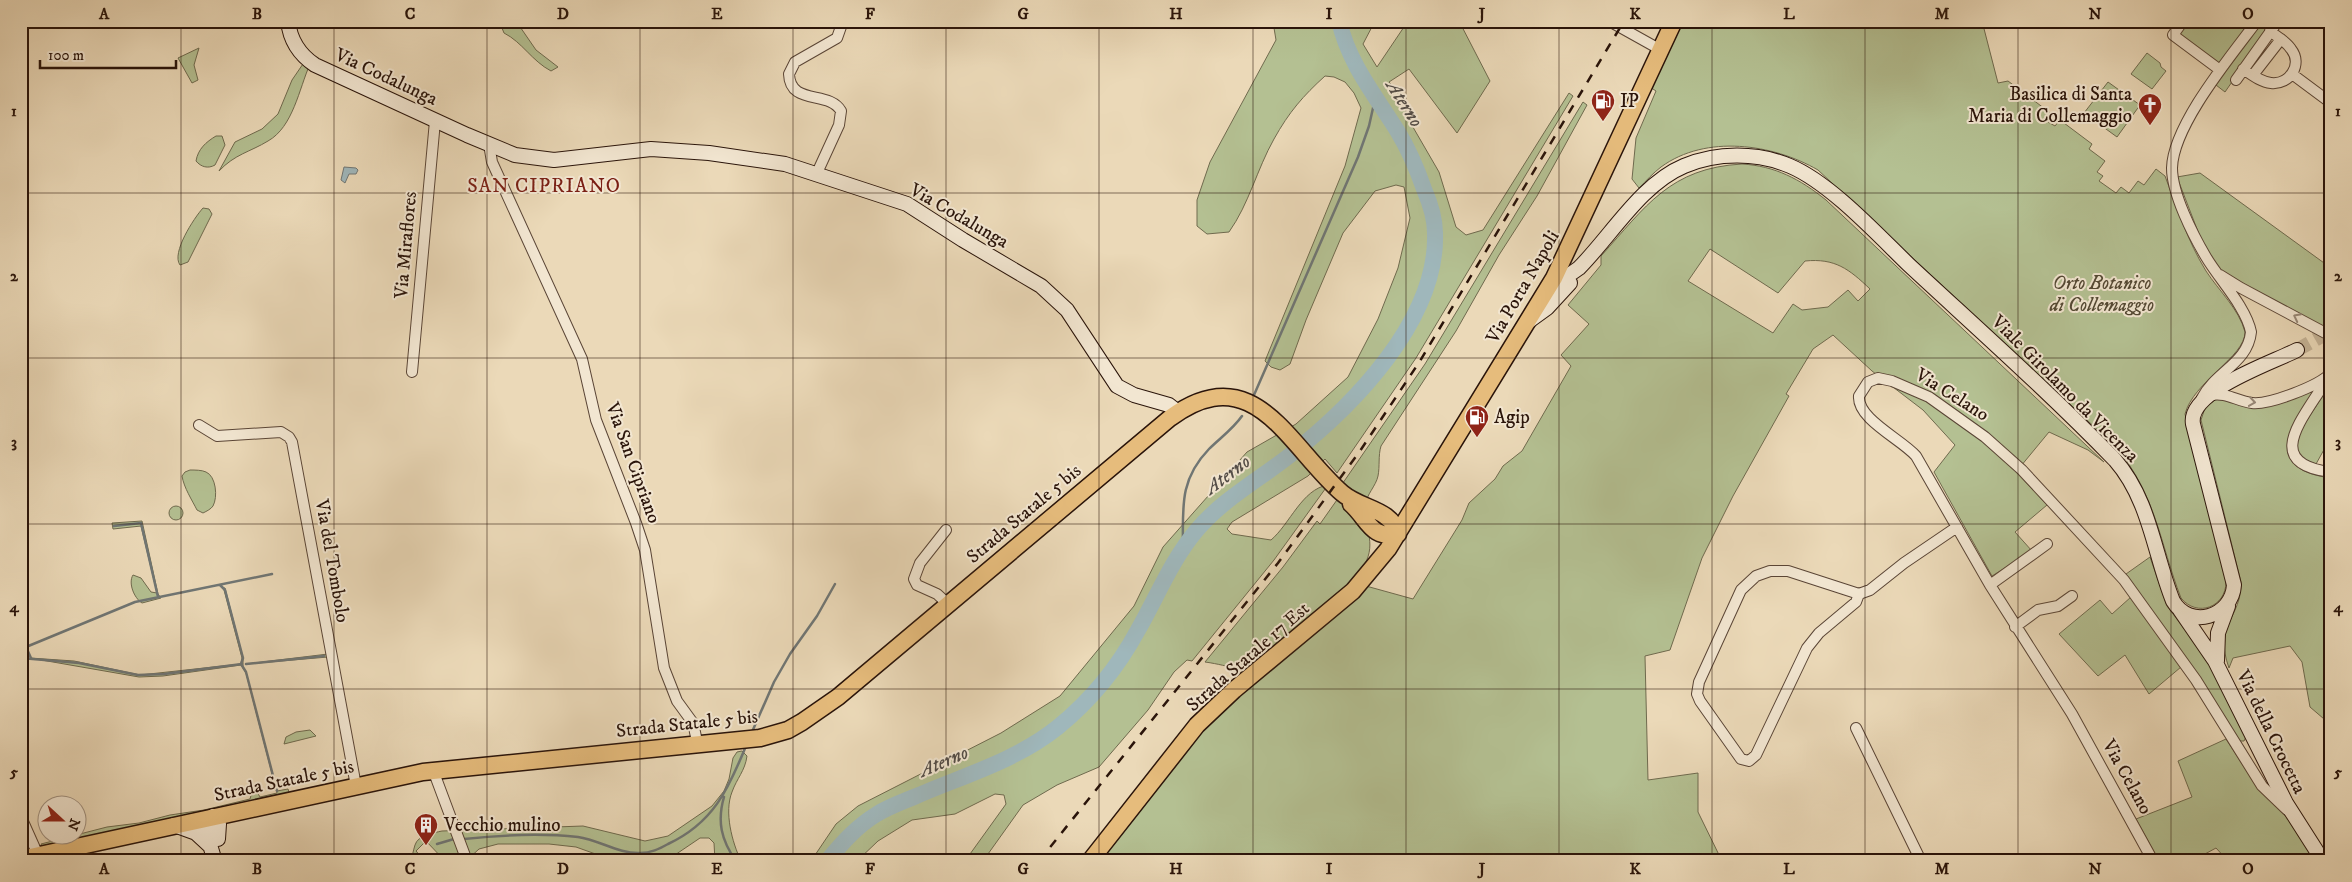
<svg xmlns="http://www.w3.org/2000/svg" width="2352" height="882" viewBox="0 0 2352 882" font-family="'IM FELL DW Pica',serif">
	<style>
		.green { fill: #b4c092; stroke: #6f6a4e; fill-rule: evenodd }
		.water { fill: #9fb7bb; stroke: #707674 }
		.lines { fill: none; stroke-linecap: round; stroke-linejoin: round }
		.stream { stroke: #707674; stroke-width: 2.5 }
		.river { stroke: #9fb7bb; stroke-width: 16 }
		.secondary-tunnel { stroke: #c4b295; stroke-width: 14; stroke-dasharray: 14 7; stroke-linecap: butt }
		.street-casing { stroke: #5a4536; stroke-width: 12 }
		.secondary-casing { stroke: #2a140a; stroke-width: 16 }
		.primary-casing { stroke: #2a140a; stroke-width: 19 }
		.street { stroke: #f2e6d1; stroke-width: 10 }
		.secondary { stroke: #f2e6d1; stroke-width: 14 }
		.primary { stroke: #e6bc7c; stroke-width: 16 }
		.rail { stroke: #2a140a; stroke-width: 2.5; stroke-dasharray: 9 9; stroke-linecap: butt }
		.oneway { stroke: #988877 }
		.grid { fill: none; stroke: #2a140a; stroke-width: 1; stroke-opacity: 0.55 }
		.labels { text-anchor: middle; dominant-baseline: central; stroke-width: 4; stroke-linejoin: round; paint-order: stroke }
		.street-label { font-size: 19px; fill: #2a140a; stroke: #f2e6d1 }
		.poi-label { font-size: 19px; fill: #2a140a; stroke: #f2e6d1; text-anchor: start }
		.park-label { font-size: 19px; font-style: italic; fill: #534833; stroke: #f2e6d1 }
		.water-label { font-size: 20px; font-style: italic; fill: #534d48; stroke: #f2e6d1 }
		.neighbourhood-label { font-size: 20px; letter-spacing: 1px; fill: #7a1f14; stroke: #f2e6d1 }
		.neatline { fill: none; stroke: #2a140a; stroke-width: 2 }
		.grid-label { font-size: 16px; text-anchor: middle; font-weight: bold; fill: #2a140a }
	</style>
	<rect width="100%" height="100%" fill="#ebd9b8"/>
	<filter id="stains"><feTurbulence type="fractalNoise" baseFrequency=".004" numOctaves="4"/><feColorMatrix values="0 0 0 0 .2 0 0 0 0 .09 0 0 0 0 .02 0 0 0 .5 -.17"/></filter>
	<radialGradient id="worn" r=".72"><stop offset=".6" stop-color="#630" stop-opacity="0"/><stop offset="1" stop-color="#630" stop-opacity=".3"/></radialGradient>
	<path class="green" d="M505 21H516L536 50 558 67 551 71C532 61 522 42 504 33L502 28Z
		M1264 21H1375L1363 44 1377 67 1408 21H1459L1490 81 1457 133 1409 69 1389 82 1397 91 1410 122 1439 172 1456 227 1466 235 1483 230 1569 93 1573 96 1416 358 1337 473 1325 459 1308 476 1232 522 1227 529 1232 534 1271 540C1290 524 1302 489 1328 485L1274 560 1192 661 1187 660 1174 672 1148 710 1099 767 1057 785 1023 805 983 861H965L1006 804 1004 795 995 794 955 814 912 820 878 841 857 861H811L836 824 858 806 1001 733 1060 696 1134 606 1163 547 1247 452 1296 424 1348 377 1378 319 1398 268 1410 218 1404 187 1396 185 1375 191 1343 233 1306 320 1290 364 1280 370 1271 367 1265 361 1345 166 1361 108 1354 93 1345 82 1334 77 1325 76C1303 96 1289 112 1274 139 1257 169 1249 204 1229 232L1207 234 1197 226V200L1210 162 1276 40 1274 28Z
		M1680 21H1982L1998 83 2008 81 2053 115 2048 122 2055 126 2060 120 2092 144 2089 149 2105 161 2097 172 2103 176 2099 181 2116 193 2121 187 2129 193 2138 181 2144 185 2156 169 2165 176C2177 208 2188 242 2206 271 2219 291 2239 309 2245 332 2245 357 2193 382 2185 414L2226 582C2226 607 2197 618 2181 598 2159 541 2157 497 2116 447L1818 170C1773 144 1706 134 1661 167 1653 173 1646 181 1639 188L1632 179 1636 138 1656 91 1650 87Z
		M2185 21H2255L2220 68 2175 34Z
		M2259 21H2274L2225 92 2216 85 2222 71Z
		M199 48 194 65 198 80 192 83 178 58Z
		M2147 53 2160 63 2161 67 2166 71 2152 89 2131 74Z
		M305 61 310 64C299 89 293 127 268 141 250 152 235 154 219 171L235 142 262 129 278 114 292 80Z
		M2108 82 2140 105 2117 137 2084 113Z
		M1583 102 1587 105 1537 196 1499 255 1456 331 1381 446C1378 456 1380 466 1378 476 1376 486 1366 495 1366 504 1365 538 1380 545 1357 577L1263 660C1235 673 1234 666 1205 662L1283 567 1317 521 1320 524 1339 497 1336 493 1425 364Z
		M216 136H222L225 145 215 165C208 169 201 167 196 161 198 149 206 142 216 136Z
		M1742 164C1775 166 1800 179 1826 200L2104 462 2088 450 2049 432 2016 472 2047 505 2015 532 2032 551 1992 576 1934 472 1955 445 1923 410 1872 371 1833 335 1813 349 1786 394 1789 396 1733 496 1702 558 1670 650 1645 656 1648 780 1698 773V812L1722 861H1096L1201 729 1366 586 1413 599 1462 520 1469 503 1495 479 1503 466 1522 451 1571 366 1561 355 1589 324 1568 305 1601 265V256C1646 206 1670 168 1742 164ZM1710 249 1778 293 1805 261C1835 258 1849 269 1870 289L1858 301 1848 290 1828 307 1802 310 1793 304 1773 333 1688 281Z
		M2200 173 2331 268V331L2242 284 2217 268 2202 242 2177 177Z
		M203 208 209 209 212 214 188 262 180 265C171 253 194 218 203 208Z
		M2331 383V437L2316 464 2302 459 2297 452 2298 434Z
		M2317 388 2288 441C2284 468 2309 475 2331 478V725L2310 707 2302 662 2290 646 2233 658 2229 668C2213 624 2242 618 2241 582L2201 420 2205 408 2217 398 2241 404Z
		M190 470C195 470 202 470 206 472 216 476 218 497 213 506 211 509 207 511 203 513L197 510C192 500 184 488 182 476L185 472Z
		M169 513a7 7 0 1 1 14 0a7 7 0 1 1-14 0Z
		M142 521 158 594 161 598 142 603C134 598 128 583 133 575L141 578 151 592 157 593 141 526 113 529 112 523Z
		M2150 557 2167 606 2207 659 2246 737 2244 741H2239L2196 672 2126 574Z
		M222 588H225L243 658V667L246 672 277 791 288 789 290 795 43 848 41 844 107 827 139 823 170 815 204 810 250 799 252 792H257L260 797 277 793 246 673 241 665 163 676 139 677 30 658 74 661 140 675 241 664 242 658 224 590Z
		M2131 597 2181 667 2149 694 2125 655 2098 676 2059 634 2100 600 2112 614Z
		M328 654V657L246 664Z
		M310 730 316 736 284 744 286 737 296 732Z
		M2226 739 2254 782 2284 810 2317 861H2228L2216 848 2192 861H2159L2136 819 2192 797 2178 761Z
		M742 751 747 756C745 771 737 778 732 792 724 812 732 842 741 861H715L714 843 709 838H700L666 861H615L576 847 549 844H498L479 849 466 861H445L426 841 416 851 425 861H410C413 855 413 851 415 845 418 835 433 833 442 831L583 826 645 841 668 836 712 806 724 791 729 779 733 758 737 752Z"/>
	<path class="water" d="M344 167 356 168 358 170 356 174H349L345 183 341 180Z"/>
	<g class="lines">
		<path class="stream" d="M1254 395 1358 157 1369 126 1375 99
			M114 526 141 523 158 597
			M1183 548C1183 508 1179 480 1209 449 1220 438 1233 429 1242 416
			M220 585 225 590 243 658 241 664 246 672 277 791
			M21 658 79 663 138 675 164 674 242 664
			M31 658 26 647 135 602 272 574
			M246 664 324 656
			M752 732 774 682 790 654 817 616 835 584
			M724 797C717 821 721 840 736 861
			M464 839C501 835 540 833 578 837 599 840 619 854 640 853 651 853 659 849 668 844 713 823 728 790 746 746
			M437 844 454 839"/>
		<path class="river" d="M827 861C842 843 857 826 877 814 888 807 902 802 914 797 962 776 1016 761 1058 727 1090 701 1118 667 1138 630 1157 597 1171 561 1196 531 1222 500 1257 481 1289 456 1353 406 1438 320 1435 233 1435 218 1430 203 1424 189 1417 169 1409 150 1398 132 1375 95 1349 64 1339 21"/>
		<path class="secondary-tunnel" d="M2297 350 2331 331"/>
		<g class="street-casing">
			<path id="street" d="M1609 21 1661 50
				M2183 21 2173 35 2220 70
				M2243 69C2252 75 2261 82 2271 83 2290 85 2303 64 2291 49 2286 41 2277 37 2270 31
				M2292 74 2331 103
				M2253 75 2281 39
				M2236 80 2278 21
				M489 144 492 162 582 359 596 420 636 523 645 550 664 668 677 701 693 723 698 746
				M817 173 839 125 841 111C829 90 790 106 789 74L795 62 837 38 843 21
				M2220 275 2241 288 2331 336
				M412 372 435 121
				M2321 381 2322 387C2301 421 2263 464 2331 472
				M2211 395C2226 392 2237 401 2252 403 2269 405 2319 386 2331 373
				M2202 398C2215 372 2248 363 2251 332 2246 307 2219 279 2206 257 2193 235 2172 194 2172 168 2173 125 2231 56 2257 21
				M199 425 217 436 281 432 289 437 292 442 356 786
				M946 530 920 563 914 579 917 585 937 594 948 604
				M1990 585 2047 544
				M1859 594 1788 571H1770L1756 576 1741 590 1699 682 1697 694 1700 701 1741 759 1749 761 1756 755 1807 648 1819 633 1856 602 1859 594 1870 590 1904 563 1957 527
				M2015 627 2038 610 2058 606 2072 596
				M1856 728 1921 861
				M433 770 467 861
				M21 817 38 855
				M2153 861 2072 714 1990 585 1916 456C1901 439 1857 419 1859 396L1868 382 1878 378 1892 381 1929 397 1985 437 2022 470 2124 580 2196 680 2262 786 2287 810"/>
		</g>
		<g class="secondary-casing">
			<path id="secondary" d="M288 21C290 40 300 55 315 65L467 135 515 155 554 160 651 149 709 153 785 164 907 204 963 240 1041 286 1067 310 1117 386 1134 395 1169 405 1178 412
				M1568 284 1559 286 1554 278 1569 275 1579 268C1611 236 1641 184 1684 166 1717 152 1757 152 1790 166 1830 183 1877 234 1909 265 1978 329 2049 392 2115 460 2150 500 2154 554 2173 601 2190 630 2232 617 2234 585L2193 424C2187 391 2272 363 2297 350
				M1529 321 1547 308 1570 283
				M2180 610 2215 661 2286 803 2323 861
				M2217 661 2218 633 2228 606
				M174 825 196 833 209 845
				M213 855C209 841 204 831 213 816L219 824 218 839"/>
		</g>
		<g class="primary-casing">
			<path id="primary" d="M1351 504C1368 519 1371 540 1398 534
				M21 859 423 772 760 738 788 730 802 722 838 697 1170 418C1254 356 1288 446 1342 493 1362 510 1391 508 1398 534
				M1090 861 1197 725 1234 690 1353 591 1388 549 1554 278 1674 21"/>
		</g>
		<use href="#street" class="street"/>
		<use href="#secondary" class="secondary"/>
		<use href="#primary" class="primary"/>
		<path class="rail" d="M1039 861 1278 563 1360 451 1420 361 1624 21"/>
	</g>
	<defs><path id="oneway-chevron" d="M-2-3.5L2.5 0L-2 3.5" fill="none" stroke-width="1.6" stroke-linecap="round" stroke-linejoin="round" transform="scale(1.25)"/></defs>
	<g class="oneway">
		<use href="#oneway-chevron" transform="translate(2297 317) rotate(-153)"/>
		<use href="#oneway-chevron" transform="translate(2252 402) rotate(8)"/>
	</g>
	<path class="grid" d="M181 21V861M334 21V861M487 21V861M640 21V861M793 21V861M946 21V861M1099 21V861M1253 21V861M1406 21V861M1559 21V861M1712 21V861M1865 21V861M2018 21V861M2171 21V861M21 193H2331M21 358H2331M21 524H2331M21 689H2331"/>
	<defs>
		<g id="fuel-pin" transform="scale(1.25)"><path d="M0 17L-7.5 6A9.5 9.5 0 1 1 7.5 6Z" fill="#8f2418" stroke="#f2e6d1"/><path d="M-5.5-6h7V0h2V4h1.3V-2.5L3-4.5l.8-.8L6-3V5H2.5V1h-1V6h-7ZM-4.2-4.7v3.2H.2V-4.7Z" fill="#fff"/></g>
		<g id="church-pin" transform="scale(1.25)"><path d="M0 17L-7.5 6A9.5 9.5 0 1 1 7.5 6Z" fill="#8f2418" stroke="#f2e6d1"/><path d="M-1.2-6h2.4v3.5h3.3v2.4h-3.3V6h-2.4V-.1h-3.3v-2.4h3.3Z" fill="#fff"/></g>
		<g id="building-pin" transform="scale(1.25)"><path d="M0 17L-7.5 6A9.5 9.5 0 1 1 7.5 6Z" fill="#8f2418" stroke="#f2e6d1"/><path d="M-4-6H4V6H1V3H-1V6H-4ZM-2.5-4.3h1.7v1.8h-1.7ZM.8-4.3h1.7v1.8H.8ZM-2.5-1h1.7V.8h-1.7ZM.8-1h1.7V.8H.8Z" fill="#fff"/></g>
	</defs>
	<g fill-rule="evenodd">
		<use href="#fuel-pin" x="1603" y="101"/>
		<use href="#church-pin" x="2150" y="105"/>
		<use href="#fuel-pin" x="1477" y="417"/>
		<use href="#building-pin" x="426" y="825"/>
	</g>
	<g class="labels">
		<g class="street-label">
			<text transform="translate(386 77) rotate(25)">Via Codalunga</text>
			<text transform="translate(959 216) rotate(30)">Via Codalunga</text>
			<text transform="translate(406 245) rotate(-85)">Via Miraflores</text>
			<text transform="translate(1523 287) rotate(-60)">Via Porta Napoli</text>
			<text transform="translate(2065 389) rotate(45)">Viale Girolamo da Vicenza</text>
			<text transform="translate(1952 395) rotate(32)">Via Celano</text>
			<text transform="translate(633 463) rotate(70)">Via San Cipriano</text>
			<text transform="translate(1024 514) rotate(-40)">Strada Statale 5 bis</text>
			<text transform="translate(332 561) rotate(80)">Via del Tombolo</text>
			<text transform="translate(1248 657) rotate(-41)">Strada Statale 17 Est</text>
			<text transform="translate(687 724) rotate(-6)">Strada Statale 5 bis</text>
			<text transform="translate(2271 732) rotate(64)">Via della Crocetta</text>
			<text transform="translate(2127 777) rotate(61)">Via Celano</text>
			<text transform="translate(284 781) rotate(-12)">Strada Statale 5 bis</text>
		</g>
		<g class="poi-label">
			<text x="2132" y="94" text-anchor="end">Basilica di Santa<tspan x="2132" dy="22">Maria di Collemaggio</tspan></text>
			<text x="1620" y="101">IP</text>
			<text x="1494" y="417">Agip</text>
			<text x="444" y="825">Vecchio mulino</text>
		</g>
		<g class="park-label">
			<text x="2102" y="283">Orto Botanico<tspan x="2102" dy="22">di Collemaggio</tspan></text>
		</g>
		<g class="water-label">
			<text transform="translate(1404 104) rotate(58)">Aterno</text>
			<text transform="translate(1228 475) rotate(-37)">Aterno</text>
			<text transform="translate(944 762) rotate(-23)">Aterno</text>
		</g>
		<g class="neighbourhood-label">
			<text x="544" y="186">SAN CIPRIANO</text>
		</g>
	</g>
	<rect width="2352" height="882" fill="none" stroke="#ebd9b8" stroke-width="55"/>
	<g transform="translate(62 820) rotate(111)"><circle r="24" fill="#f2e6d1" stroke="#a29281"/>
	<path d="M0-4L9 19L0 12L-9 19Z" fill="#8f2418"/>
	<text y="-8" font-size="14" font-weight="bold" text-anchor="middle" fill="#2a140a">N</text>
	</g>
	<path d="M40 60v8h136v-8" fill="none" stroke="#2a140a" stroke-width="2.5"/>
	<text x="48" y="60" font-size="15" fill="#2a140a" stroke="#f2e6d1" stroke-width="4" paint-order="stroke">100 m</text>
	<rect x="28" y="28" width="2296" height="826" class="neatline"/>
	<g class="grid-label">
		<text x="104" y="19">A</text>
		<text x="257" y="19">B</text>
		<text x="410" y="19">C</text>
		<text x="563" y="19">D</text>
		<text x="717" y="19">E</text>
		<text x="870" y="19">F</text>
		<text x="1023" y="19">G</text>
		<text x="1176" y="19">H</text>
		<text x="1329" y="19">I</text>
		<text x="1482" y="19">J</text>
		<text x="1635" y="19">K</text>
		<text x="1789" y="19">L</text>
		<text x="1942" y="19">M</text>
		<text x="2095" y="19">N</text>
		<text x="2248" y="19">O</text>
		<text x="14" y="116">1</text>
		<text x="2338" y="116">1</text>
		<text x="14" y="281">2</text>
		<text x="2338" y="281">2</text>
		<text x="14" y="447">3</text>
		<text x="2338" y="447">3</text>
		<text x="14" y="612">4</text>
		<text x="2338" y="612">4</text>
		<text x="14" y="777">5</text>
		<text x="2338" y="777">5</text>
		<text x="104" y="874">A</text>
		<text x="257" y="874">B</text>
		<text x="410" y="874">C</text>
		<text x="563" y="874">D</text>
		<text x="717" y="874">E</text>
		<text x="870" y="874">F</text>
		<text x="1023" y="874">G</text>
		<text x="1176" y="874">H</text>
		<text x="1329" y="874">I</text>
		<text x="1482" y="874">J</text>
		<text x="1635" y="874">K</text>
		<text x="1789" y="874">L</text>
		<text x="1942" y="874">M</text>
		<text x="2095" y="874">N</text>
		<text x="2248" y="874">O</text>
	</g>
	<rect width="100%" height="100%" filter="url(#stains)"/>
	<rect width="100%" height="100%" fill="url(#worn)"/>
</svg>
